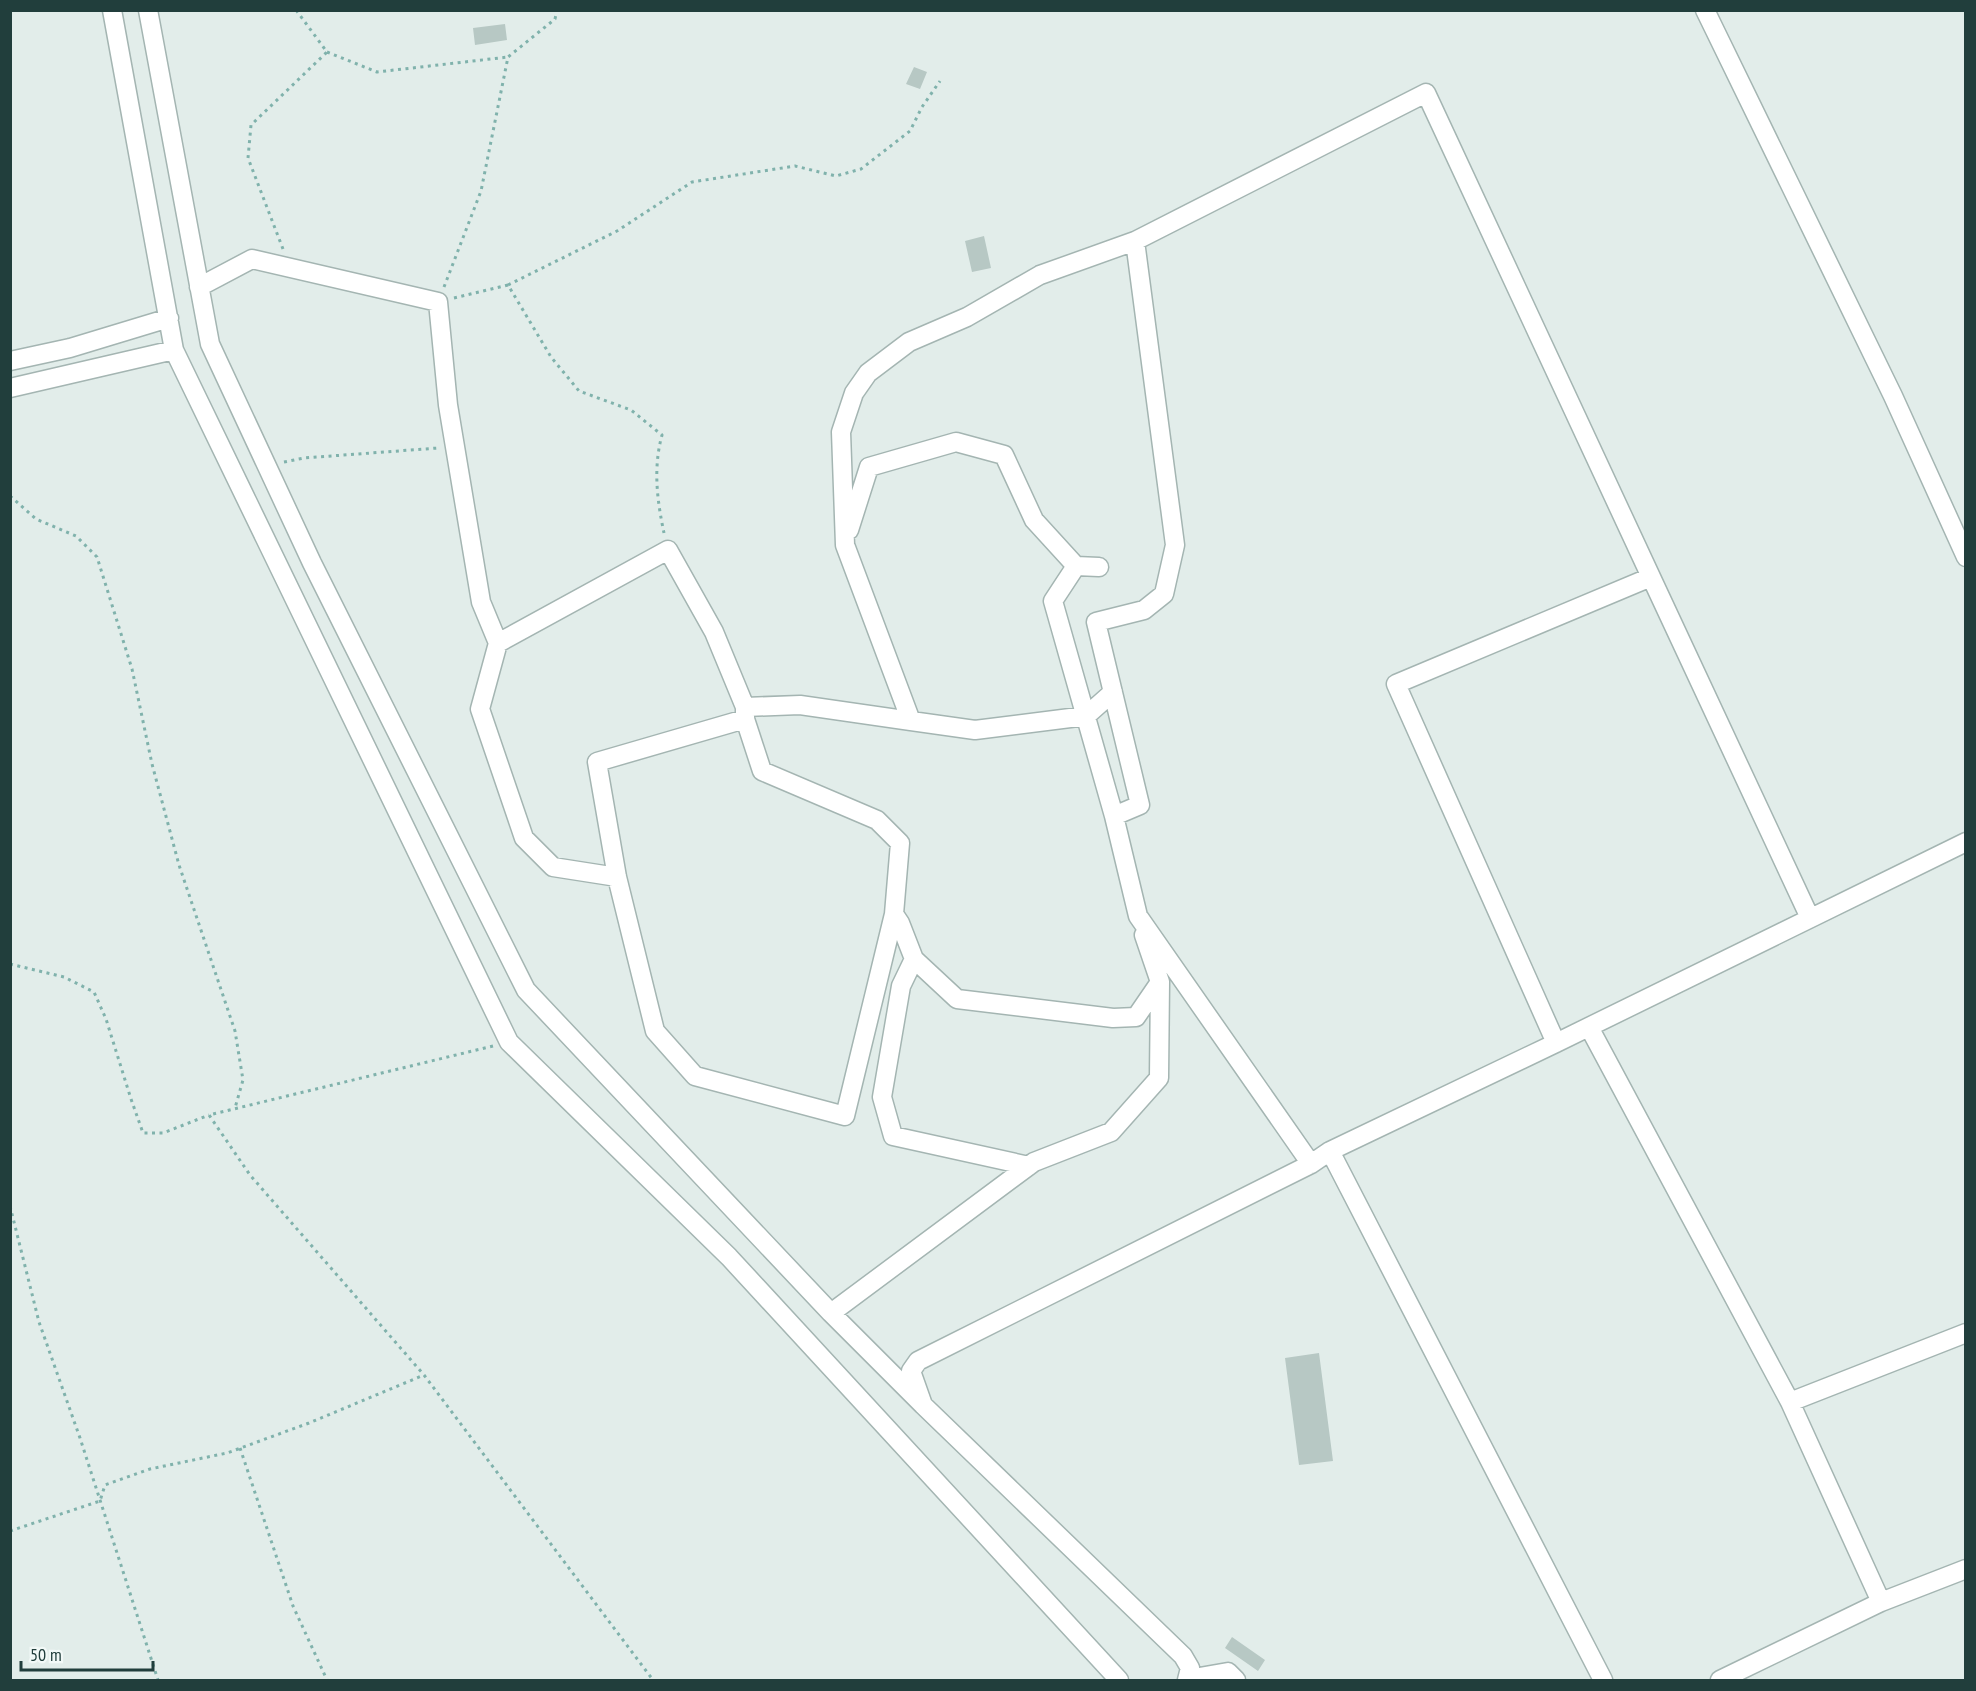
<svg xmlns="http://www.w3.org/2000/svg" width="1976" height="1691" viewBox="0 0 1976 1691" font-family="'PT Sans Narrow',sans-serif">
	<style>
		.building { fill: #b7c8c4 }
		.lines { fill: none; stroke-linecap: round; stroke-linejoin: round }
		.minor-casing { stroke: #a4b5b2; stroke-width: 21 }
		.path { stroke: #80b2ac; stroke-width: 3; stroke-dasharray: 3 4.5; stroke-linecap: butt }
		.minor { stroke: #fff; stroke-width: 18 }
	</style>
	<rect width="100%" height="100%" fill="#e2edea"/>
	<path class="building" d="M505 24 507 40 475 45 473 28Z
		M914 67 927 72 920 89 906 84Z
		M984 236 991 268 972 272 965 241Z
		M1319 1353 1333 1461 1299 1465 1285 1358Z
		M1232 1637 1265 1660 1258 1671 1225 1648Z"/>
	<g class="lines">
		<g class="minor-casing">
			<path id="minor" d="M112 10 174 350 509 1042 729 1257 1119 1680
				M148 10 210 344 312 563 526 990 831 1313 923 1405
				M1705 10 1893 396 1966 557
				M199 287 252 259 438 302 448 405 481 602 498 643
				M10 361 70 348 169 318
				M10 388 174 350
				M849 530 869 467 956 442 1004 455 1034 520 1076 566
				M1099 567 1076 566 1053 601 1114 816
				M1113 692 1086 716 975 730 911 721 845 545 841 432 854 393 868 373 909 342 967 317 1040 275 1135 241
				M745 719 597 762 617 877 655 1031 695 1076 845 1116 894 914
				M911 721 800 705 745 707V719L762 771 877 820 900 843 894 914 900 923 914 959 901 986 882 1097 893 1136 1029 1166
				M617 877 553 867 524 838 480 709 498 643 668 550 714 632 745 707
				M914 959 957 999 1113 1018 1136 1017 1160 982
				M1589 1027 1790 1402 1881 1602
				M1556 1043 1396 684 1651 577 1810 918
				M1330 1151 1603 1680
				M1311 1164 1138 916 1114 816 1140 805 1096 622 1144 610 1164 594 1175 545 1135 241 1426 93 1651 577
				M831 1313 1034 1162 1111 1132 1159 1078 1160 982 1144 935
				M1790 1402 1966 1333
				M1188 1679 1228 1672 1236 1680
				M1187 1680 1190 1668 1183 1656 923 1405 911 1371 918 1361 1311 1164 1330 1151 1556 1043 1966 842
				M1720 1680 1881 1602 1966 1569"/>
		</g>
		<path class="path" d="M327 52 377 72 508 57
			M283 249 248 158 251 125 327 52 296 10
			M508 285 617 231 692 182 795 166 836 176 861 169 910 131 922 107 940 81
			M444 287 481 191 508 57 555 19 557 10
			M454 298 508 285 551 357 579 391 631 410 662 435C653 468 657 500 664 533
			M284 462 304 458 438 448
			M10 496 36 519 76 536 97 557 132 669 152 764 179 865 235 1031 243 1080 235 1108
			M10 964 64 977 94 992 106 1019 131 1099 143 1133H163L209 1115
			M493 1046 209 1115 250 1175 424 1375 653 1680
			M10 1206 39 1322 80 1438 158 1680
			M240 1448 293 1606 327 1680
			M10 1531 100 1501 105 1485 150 1469 227 1453 309 1423 424 1375"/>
		<use href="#minor" class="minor"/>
	</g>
	<rect width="1976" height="1691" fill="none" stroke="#213e3c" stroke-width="24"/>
	<path d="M21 1661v9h132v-9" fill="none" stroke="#213e3c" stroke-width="3"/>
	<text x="30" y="1661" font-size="18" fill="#213e3c" stroke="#f2f9f7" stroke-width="4.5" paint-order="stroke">50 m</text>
</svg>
